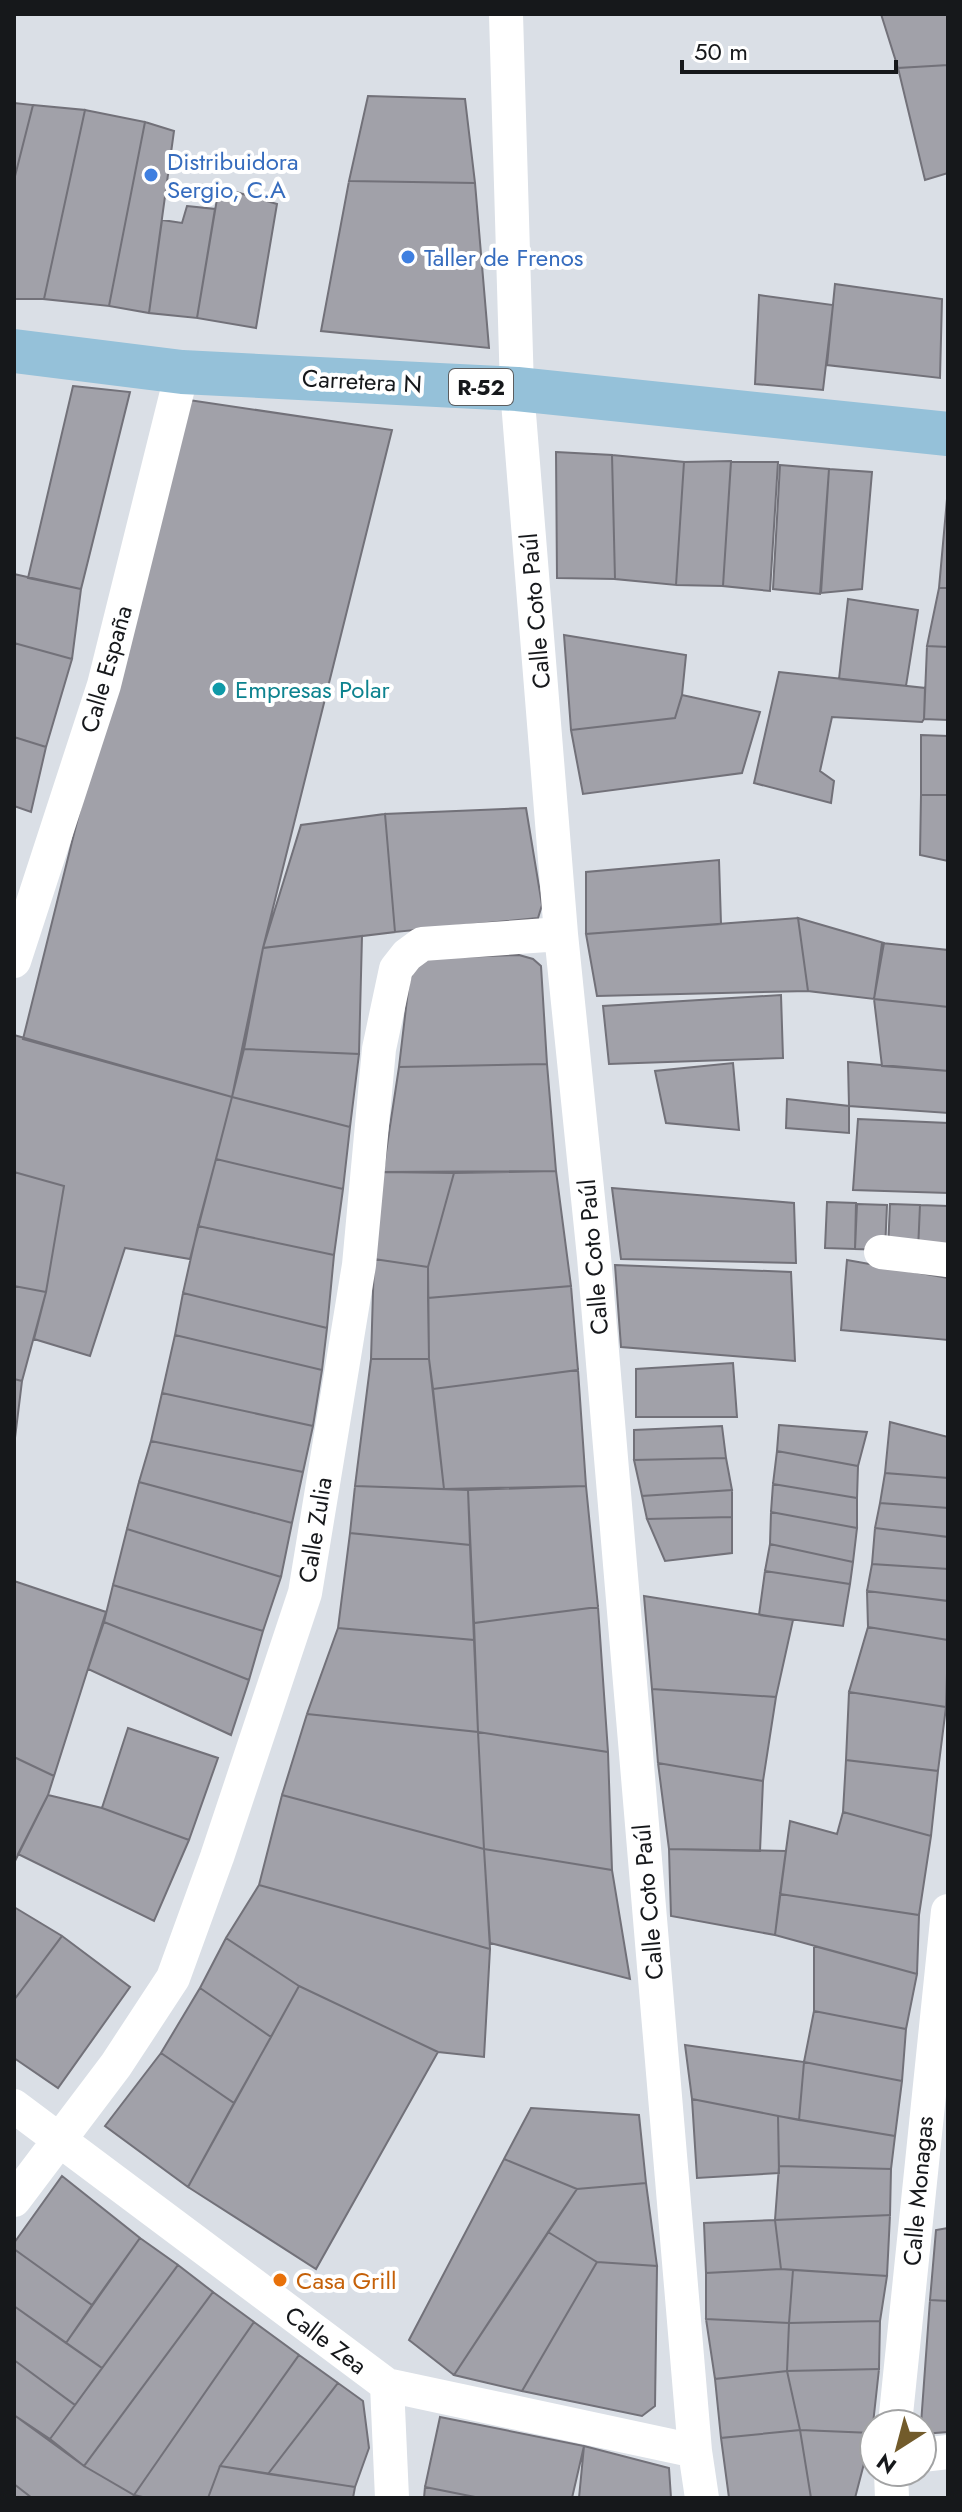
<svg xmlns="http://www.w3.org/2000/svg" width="962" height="2512" viewBox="0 0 962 2512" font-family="Jost,sans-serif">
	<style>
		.building { fill: #a1a1a9; stroke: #727179; stroke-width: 2 }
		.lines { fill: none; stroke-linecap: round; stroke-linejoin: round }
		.street { stroke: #fff; stroke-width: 34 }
		.primary { stroke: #95c1d9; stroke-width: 44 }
		.shop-dot { fill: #3f7fe0; stroke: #fff; stroke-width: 3 }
		.culture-dot { fill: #0f9aa8; stroke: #fff; stroke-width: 3 }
		.food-dot { fill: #e8710a; stroke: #fff; stroke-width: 3 }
		.labels { text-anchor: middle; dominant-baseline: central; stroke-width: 8; stroke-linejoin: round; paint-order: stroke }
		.shield { fill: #fff; stroke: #5c5d5f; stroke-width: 2 }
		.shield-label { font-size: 22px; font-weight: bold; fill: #16181b }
		.shop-label { font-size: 24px; fill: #366cbe; stroke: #fff; text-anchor: start }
		.street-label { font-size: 24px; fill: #16181b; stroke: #fff }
		.culture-label { font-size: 24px; fill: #0d838f; stroke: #fff; text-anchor: start }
		.food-label { font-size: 24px; fill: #c56008; stroke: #fff; text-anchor: start }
	</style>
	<rect width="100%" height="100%" fill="#dadfe6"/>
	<path class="building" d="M881 14H948V65L898 68Z
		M948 65V173L925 180 898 68Z
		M368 96 465 99 475 183 349 181Z
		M14 103 33 105 14 180Z
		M33 105 85 110 44 299H14V180Z
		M85 110 145 122 109 306 44 299Z
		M145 122 174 131 149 313 109 306Z
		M349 181 475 183 489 348 321 331Z
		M219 187 277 204 256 328 197 318Z
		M187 206 215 209 197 318 149 313 162 220 182 223Z
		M835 284 942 299 940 378 827 365Z
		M759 295 833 305 823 390 755 384Z
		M73 386 130 392 81 589 28 578Z
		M182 399 392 430 263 948 232 1097 23 1039Z
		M556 452 612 455 615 579 557 578Z
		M612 455 684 462 676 585 615 579Z
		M731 461 723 586 676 585 684 462Z
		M731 462H778L770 591 723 586Z
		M780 465 829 469 820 594 773 589Z
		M829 469 872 472 862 589 821 593Z
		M947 499H948V588H939Z
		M14 574 81 589 72 659 14 643Z
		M939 588H948V647L927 646Z
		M848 599 918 610 906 686 839 679Z
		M564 635 686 655 682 695 675 718 571 730Z
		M14 643 72 659 46 747 14 737Z
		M927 646 948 647V720L924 719Z
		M779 672 925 688 924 719 922 722 832 717 820 771 834 781 831 803 754 783Z
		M682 695 760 712 742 773 583 794 571 730 675 718Z
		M921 735 948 736V795H921Z
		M14 737 46 747 31 812 14 806Z
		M921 795H948V861L920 855Z
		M526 808 542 905 538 918 395 932 385 814Z
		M385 814 395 932 263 948 301 825Z
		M719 860 721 924 586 934V872Z
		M798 918 808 991 597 996 586 934Z
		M798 918 884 943 874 999 808 991Z
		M362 936 359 1054 244 1049 263 948Z
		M882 943 948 950V1007L874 999Z
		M519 955 533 959 541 966 547 1064 399 1067 409 982 414 969 424 958Z
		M781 995 783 1058 609 1064 603 1006Z
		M874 999 948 1007V1071L882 1066Z
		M14 1035 232 1097 190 1259 125 1248 90 1356 34 1339 46 1292 64 1186 14 1172Z
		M244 1049 359 1054 350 1127 232 1097Z
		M848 1062 948 1071V1113L849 1106Z
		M733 1063 739 1130 666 1123 655 1071Z
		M547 1064 556 1171 383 1172 399 1067Z
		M232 1097 350 1127 343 1189 216 1159Z
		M787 1099 849 1106V1133L786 1128Z
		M858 1119 948 1123V1193L853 1190Z
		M216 1159 343 1189 334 1255 198 1226Z
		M556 1171 571 1286 428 1298V1267L454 1173Z
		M14 1172 64 1186 46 1292 14 1286Z
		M383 1172 454 1173 428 1267 374 1259Z
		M612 1188 794 1203 796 1263 621 1259Z
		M827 1202 856 1203 855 1249 825 1248Z
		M857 1204 887 1205 885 1250 855 1249Z
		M890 1204 920 1205 918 1250 888 1249Z
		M920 1205 948 1206V1252L918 1251Z
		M198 1226 334 1255 327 1328 183 1293Z
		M374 1259 428 1267 429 1359H371Z
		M847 1260 948 1278V1340L841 1330Z
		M615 1265 791 1272 795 1361 621 1347Z
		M14 1286 46 1292 22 1381 14 1379Z
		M571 1286 578 1370 433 1389 429 1359 428 1298Z
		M183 1293 327 1328 322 1370 175 1335Z
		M175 1335 322 1370 313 1426 162 1393Z
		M371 1359H429L444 1489 355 1486Z
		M733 1363 737 1417H636V1369Z
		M578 1370 586 1486 444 1489 433 1389Z
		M14 1379 22 1381 14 1446Z
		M162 1393 313 1426 303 1472 151 1441Z
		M890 1422 948 1437V1478L885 1473Z
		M779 1425 867 1432 858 1466 777 1451Z
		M722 1426 726 1458 634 1460V1430Z
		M151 1441 303 1472 292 1523 139 1482Z
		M777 1451 858 1466 857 1498 773 1484Z
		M726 1458 732 1490 642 1496 634 1460Z
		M885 1473 948 1478V1508L880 1503Z
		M139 1482 292 1523 281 1577 127 1529Z
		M773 1484 857 1498V1528L771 1512Z
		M355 1486 468 1490 470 1545 350 1533Z
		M586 1486 598 1607 474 1623 468 1490Z
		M732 1490V1517L647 1519 642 1496Z
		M880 1503 948 1508V1537L875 1528Z
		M771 1512 857 1528 853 1562 770 1544Z
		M732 1517V1553L665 1561 647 1519Z
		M875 1528 948 1537V1569L872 1564Z
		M127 1529 281 1577 263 1631 113 1585Z
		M350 1533 470 1545 474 1640 338 1628Z
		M770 1544 853 1562 850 1584 765 1571Z
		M872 1564 948 1569V1601L867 1591Z
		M765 1571 850 1584 843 1626 759 1615Z
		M14 1581 106 1612 54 1776 14 1757Z
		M113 1585 263 1631 249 1680 104 1622Z
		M867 1591 948 1601V1640L868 1627Z
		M644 1596 793 1620 776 1697 652 1689Z
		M598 1607 608 1752 478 1732 474 1623Z
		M104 1622 249 1680 231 1735 88 1669Z
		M868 1627 948 1640 946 1707 849 1692Z
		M338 1628 474 1640 478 1732 307 1714Z
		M652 1689 776 1697 763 1781 658 1763Z
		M849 1692 946 1707 938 1771 846 1760Z
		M307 1714 478 1732 484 1849 282 1795Z
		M128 1728 218 1758 189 1840 102 1808Z
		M478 1732 608 1752 612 1870 484 1849Z
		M14 1757 54 1776 48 1795 14 1863Z
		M846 1760 938 1771 931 1836 843 1812Z
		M658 1763 763 1781 760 1851 669 1849Z
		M48 1795 102 1808 189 1840 154 1921 18 1854Z
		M282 1795 484 1849 490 1949 259 1885Z
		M843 1812 931 1836 919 1915 780 1894 790 1821 837 1834Z
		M484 1849 612 1870 630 1979 490 1943Z
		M669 1849 786 1851 775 1935 671 1916Z
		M259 1885 490 1949 484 2057 438 2052 299 1986 226 1938Z
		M780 1894 919 1915 917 1974 775 1935Z
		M14 1907 62 1936 14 2000Z
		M62 1936 130 1987 58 2088 14 2058V2000Z
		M226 1938 299 1986 271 2037 200 1988Z
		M814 1946 917 1974 906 2029 814 2011Z
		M299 1986 438 2052 316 2269 188 2187Z
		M200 1988 271 2037 234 2103 161 2053Z
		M814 2011 906 2029 902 2081 804 2062Z
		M685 2045 804 2062 799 2120 692 2099Z
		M161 2053 234 2103 188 2187 105 2126Z
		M804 2062 902 2081 895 2136 799 2120Z
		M692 2099 778 2116 779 2173 697 2178Z
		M531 2108 639 2115 646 2183 577 2189 504 2159Z
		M778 2116 895 2136 891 2169 779 2166Z
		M504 2159 577 2189 454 2375 409 2340Z
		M779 2166 891 2169 890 2215 775 2220Z
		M62 2176 140 2238 92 2305 14 2249V2243Z
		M646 2183 657 2266 597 2262 548 2232 577 2189Z
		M890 2215 887 2276 781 2269 775 2220Z
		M775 2220 781 2269 706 2273 704 2223Z
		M948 2228V2301L930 2300 936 2230Z
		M548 2232 597 2262 522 2391 454 2375Z
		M140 2238 178 2265 102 2368 66 2343Z
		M14 2249 92 2305 66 2343 14 2306Z
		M597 2262 657 2266 655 2406 642 2416 522 2391Z
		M178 2265 213 2292 84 2466 50 2439Z
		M781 2269 793 2270 789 2323 706 2319V2273Z
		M793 2270 887 2276 880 2321 789 2323Z
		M213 2292 254 2322 134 2495 84 2466Z
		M930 2300 948 2301V2432L922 2434 921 2424Z
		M14 2306 102 2368 75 2405 14 2360Z
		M706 2319 789 2323 787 2371 715 2379Z
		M880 2321 879 2369 787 2371 789 2323Z
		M254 2322 299 2355 220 2466 208 2498H147L134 2495Z
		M299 2355 338 2383 268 2474 220 2466Z
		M14 2360 75 2405 50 2439 14 2415Z
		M879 2369 872 2433 800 2430 787 2371Z
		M787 2371 800 2430 721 2438 715 2379Z
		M338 2383 363 2401 369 2448 355 2487 268 2474Z
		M14 2415 84 2466 134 2495 147 2498H32L14 2484Z
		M440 2417 584 2446 572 2498H480L425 2487Z
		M800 2430 872 2433 855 2498H811Z
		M800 2430 811 2498H729L721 2438Z
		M584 2446 669 2468 671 2498H579Z
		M220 2466 355 2487 353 2498H208Z
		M14 2484 32 2498H14Z
		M425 2487 480 2498H424Z"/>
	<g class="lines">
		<path class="street" d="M506 14 517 389 561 934 594 1257 695 2451 702 2498
			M14 961 104 685 182 372
			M881 1252 948 1260
			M14 2106 387 2385 695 2451
			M14 2200 116 2065 173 1978 217 1857 305 1593 359 1265 379 1049 396 969 407 955 422 944 561 934
			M387 2385 392 2498
			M895 2424 948 1911
			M922 2455 948 2452
			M891 2472 892 2498"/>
		<path class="primary" d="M14 351 182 372 517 389 948 434"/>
	</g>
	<g class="shop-dot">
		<circle cx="151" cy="175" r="8"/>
		<circle cx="408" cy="257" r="8"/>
	</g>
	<circle class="culture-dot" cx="219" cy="689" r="8"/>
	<circle class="food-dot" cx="280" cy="2280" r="8"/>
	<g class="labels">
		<rect class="shield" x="449" y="369" width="64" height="36" rx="6"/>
		<g class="shield-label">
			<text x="481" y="387">R-52</text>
		</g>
		<g class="shop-label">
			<text x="167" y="161">Distribuidora<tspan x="167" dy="28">Sergio, C.A</tspan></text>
			<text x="424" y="257">Taller de Frenos</text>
		</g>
		<g class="street-label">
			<text transform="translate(362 381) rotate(3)">Carretera N</text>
			<text transform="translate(535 611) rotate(-95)">Calle Coto Paúl</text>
			<text transform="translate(106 669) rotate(-74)">Calle España</text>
			<text transform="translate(593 1257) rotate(-95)">Calle Coto Paúl</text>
			<text transform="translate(315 1530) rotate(-81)">Calle Zulia</text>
			<text transform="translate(648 1902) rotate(-95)">Calle Coto Paúl</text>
			<text transform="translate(918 2191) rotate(-85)">Calle Monagas</text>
			<text transform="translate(326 2340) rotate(37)">Calle Zea</text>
		</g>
		<g class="culture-label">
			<text x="235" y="689">Empresas Polar</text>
		</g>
		<g class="food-label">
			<text x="296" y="2280">Casa Grill</text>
		</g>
	</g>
	<rect width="962" height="2512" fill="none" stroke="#16181b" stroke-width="32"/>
	<g transform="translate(898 2448) rotate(216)"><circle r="38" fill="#ffffff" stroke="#a2a3a4" stroke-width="2"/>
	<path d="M0-6L14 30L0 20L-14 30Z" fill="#725b2b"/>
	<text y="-12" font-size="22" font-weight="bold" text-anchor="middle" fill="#16181b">N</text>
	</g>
	<path d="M682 60v12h214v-12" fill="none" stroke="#16181b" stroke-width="4"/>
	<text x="694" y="60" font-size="24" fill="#16181b" stroke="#ffffff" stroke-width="6" paint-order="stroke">50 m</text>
</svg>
